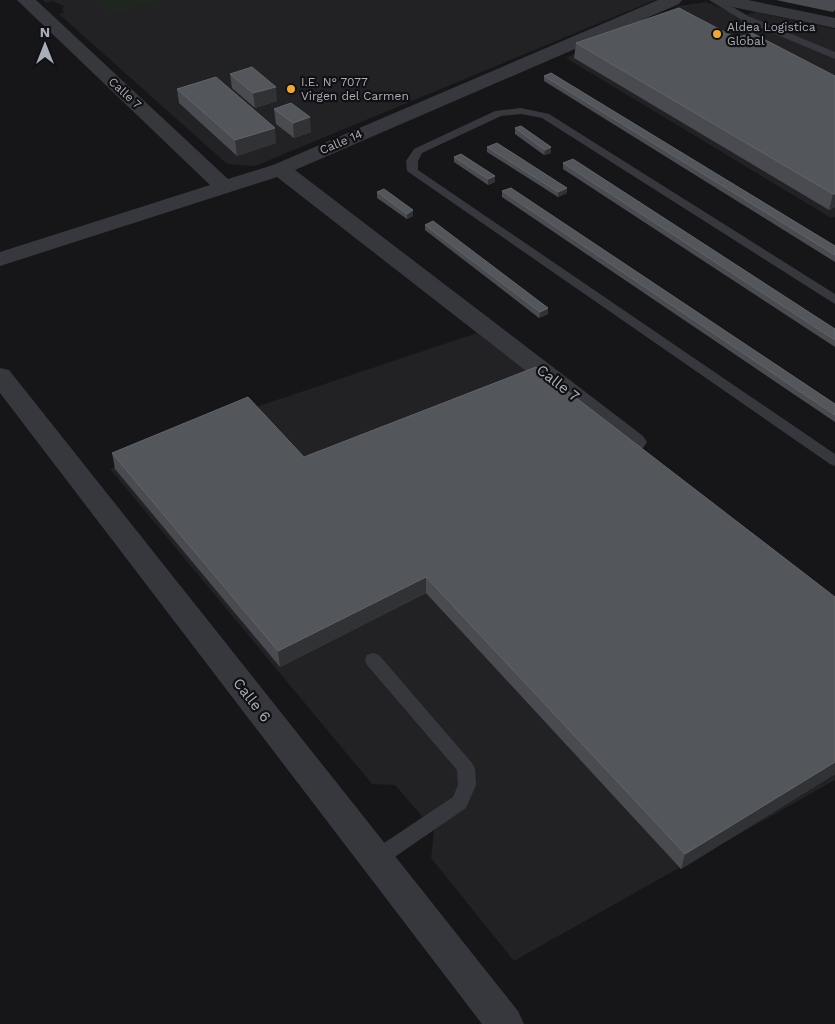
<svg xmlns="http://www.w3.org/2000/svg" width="835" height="1024" viewBox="0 0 835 1024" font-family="'Work Sans',sans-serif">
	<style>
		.built { fill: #222225 }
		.green { fill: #1e261f }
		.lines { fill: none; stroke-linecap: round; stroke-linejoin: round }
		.service { fill: #37383d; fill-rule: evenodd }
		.minor { fill: #37383d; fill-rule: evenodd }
		.wall { fill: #494b50 }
		.shaded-wall { fill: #303235 }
		.building { fill: #53565b; stroke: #61646a }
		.poi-dot { fill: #f4a832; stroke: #111113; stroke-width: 2 }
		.labels { text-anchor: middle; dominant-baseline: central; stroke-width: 4.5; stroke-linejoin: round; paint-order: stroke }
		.far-poi-label { font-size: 12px; fill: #a8aeb8; stroke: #111113; text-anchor: start }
		.far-street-label { font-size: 12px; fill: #a8aeb8; stroke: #111113 }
		.street-label { font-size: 15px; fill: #a8aeb8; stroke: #111113 }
	</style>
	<rect width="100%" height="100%" fill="#161618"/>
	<path class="built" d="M43 0H655L255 166 227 164 59 14 64 13 62 10 64 6 52 1 46 3Z
		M706 2 741 16 756 12 835 29V217L831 218 566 58 679 6Z
		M477 333 835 610V780L514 961 431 858 434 830 395 785 372 784 110 469 259 406Z"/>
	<path class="green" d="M98 0H164L115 14Z"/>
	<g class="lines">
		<path class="service" d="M709 0H721L748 16 835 52V59L742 20Z
			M521 108 549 114 835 294V304L542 118 521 114 501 116 422 153 418 161V170L835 454V466L830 464 407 171 406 161 414 149 495 111Z
			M373 653 379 655 472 763 475 768 476 785 466 808 383 865 376 867 369 865 367 859 369 853 453 797 458 785 457 770 367 665 365 660 367 655Z"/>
		<path class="minor" d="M17 0H36L228 179 273 165 658 0H682L679 4 295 170 643 436 647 442 643 448 634 451 625 448 277 177 0 266V252L210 185Z
			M714 0H748L835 18V28L723 5 717 4Z
			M0 368 9 370 518 1011 524 1024H482L0 393Z"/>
	</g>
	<path class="wall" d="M776 0H835V10L833 12Z
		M736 38 835 76V207L829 210 574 58 576 43Z
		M230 74 277 101 255 108 232 88Z
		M544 76 835 246V262L544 81Z
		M177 89 276 143 237 156 179 103Z
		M274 109 311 132 294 138 276 124Z
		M515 128 551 147V153L544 155 515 134Z
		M487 147 567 193 558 197 487 152Z
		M454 157 495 176V182L488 185 454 162Z
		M563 163 835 329V347L563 169Z
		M502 191 835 404V422L502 197Z
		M377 192 413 210V216L407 219 377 198Z
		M425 225 548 308V314L539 318 425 230Z
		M112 453 304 457 835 597V774L681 869 426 593 280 667 115 469Z"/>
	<path class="shaded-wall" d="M276 87 277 101 255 108 253 93Z
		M310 117 311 132 294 138 293 123Z
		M275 128 276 143 237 156 235 140Z
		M551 147V153L544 155 545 150Z
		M495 176V182L488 185V179Z
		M567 188V193L558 197V192Z
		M833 194H835V207L829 210Z
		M413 210V216L407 219V214Z
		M548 308V314L539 318 540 312Z
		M426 577V593L280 667 278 651Z
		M835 762V774L681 869 685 854Z"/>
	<path class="building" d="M679 8 736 38 752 33 835 76V194H833L576 43Z
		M252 67 276 87 253 93 230 74Z
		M551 73 835 246V255L544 76Z
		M216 77 275 128 235 140 177 89Z
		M291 103 310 117 293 123 274 109Z
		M521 126 551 147 545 150 515 128Z
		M497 143 567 188 558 192 487 147Z
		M461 154 495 176 488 179 454 157Z
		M573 159 835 329V340L563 163Z
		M511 188 835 404V415L502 191Z
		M384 189 413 210 407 214 377 192Z
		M433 221 548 308 540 312 425 225Z
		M536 367 835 597V762L685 854 426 577 278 651 112 453 248 397 304 457Z"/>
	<g class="poi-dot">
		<circle cx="717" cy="34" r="5"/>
		<circle cx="291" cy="89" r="5"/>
	</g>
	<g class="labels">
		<g class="far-poi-label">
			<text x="727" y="27">Aldea Logistica<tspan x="727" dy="14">Global</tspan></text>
			<text x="301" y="82">I.E. N° 7077<tspan x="301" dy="14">Virgen del Carmen</tspan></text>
		</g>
		<g class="far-street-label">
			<text transform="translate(125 93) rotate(43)">Calle 7</text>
			<text transform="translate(341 142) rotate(-23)">Calle 14</text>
		</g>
		<g class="street-label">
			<text transform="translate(558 383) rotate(38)">Calle 7</text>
			<text transform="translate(252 700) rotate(52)">Calle 6</text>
		</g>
	</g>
	<g transform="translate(45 45)" stroke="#111113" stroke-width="4" paint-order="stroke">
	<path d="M0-4L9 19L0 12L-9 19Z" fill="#a8aeb8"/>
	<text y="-8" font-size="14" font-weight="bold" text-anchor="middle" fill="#a8aeb8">N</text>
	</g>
</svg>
